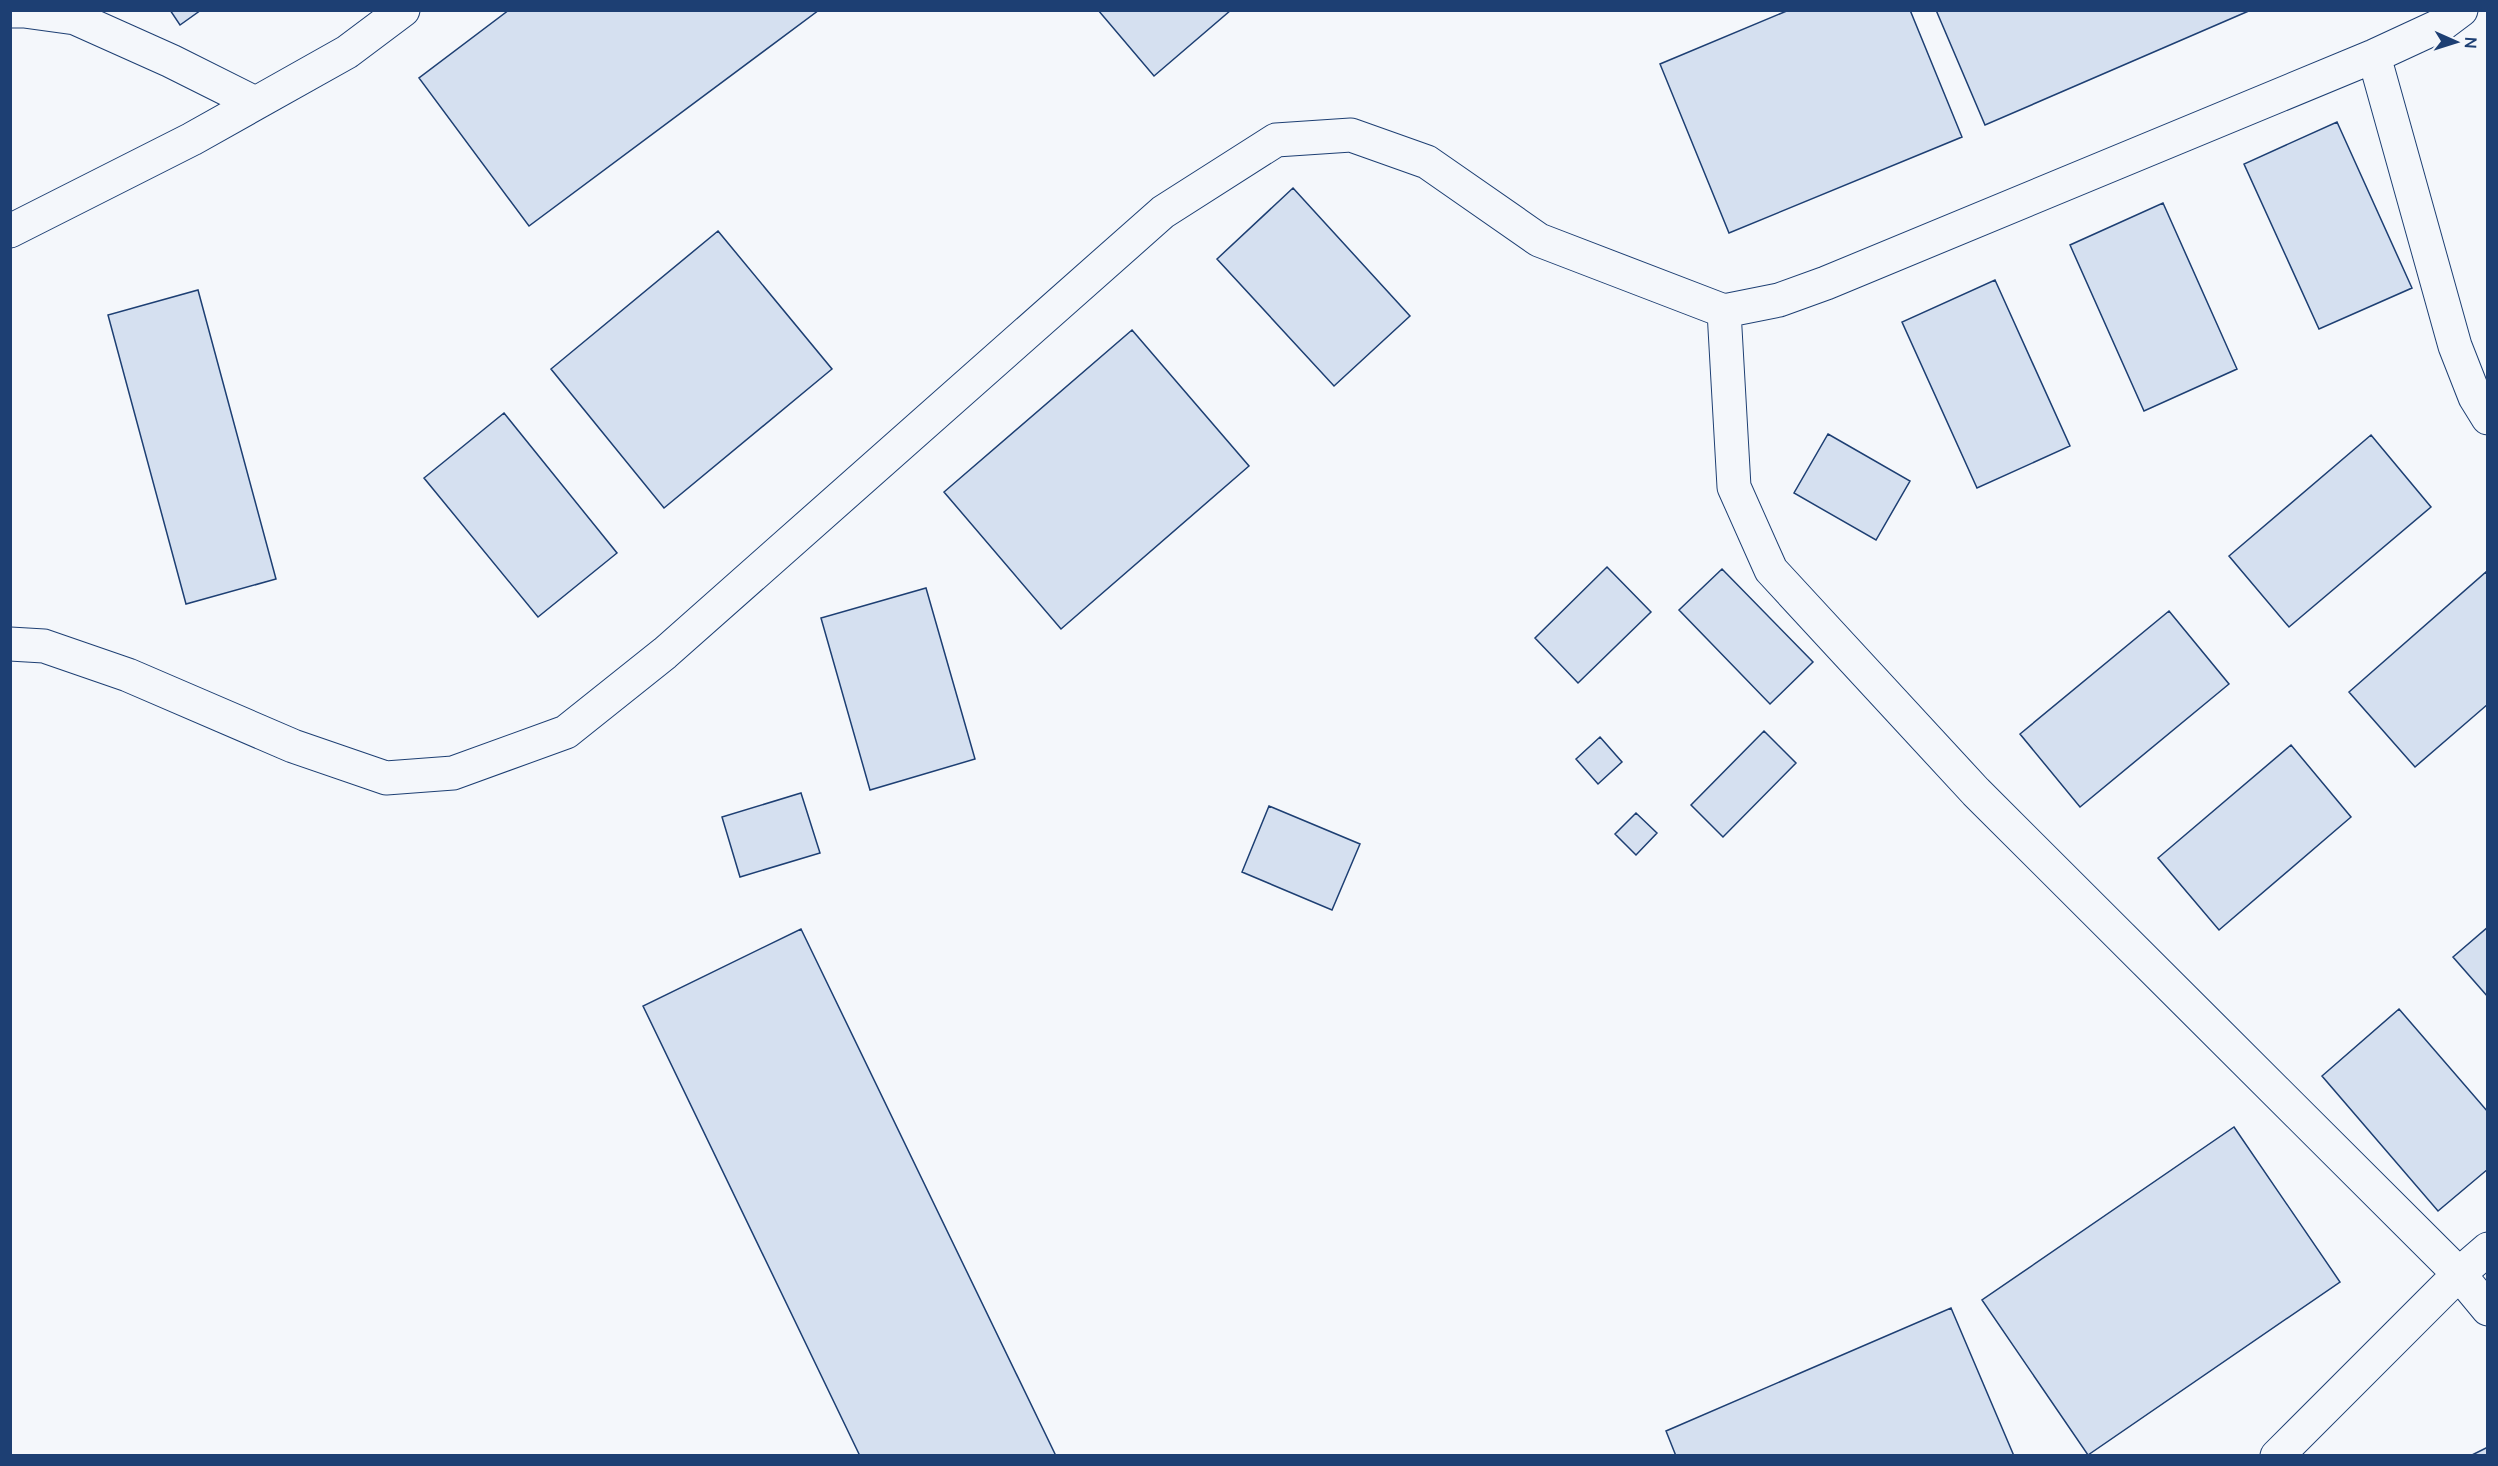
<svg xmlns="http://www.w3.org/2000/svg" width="2498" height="1466" viewBox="0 0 2498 1466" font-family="Manrope,sans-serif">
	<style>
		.building { fill: #d5e0f0; stroke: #1d3f73; stroke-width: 1.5 }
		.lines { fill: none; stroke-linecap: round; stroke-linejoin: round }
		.minor-casing { stroke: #1d3f73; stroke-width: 35 }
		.minor { stroke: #f4f7fb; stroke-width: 33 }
	</style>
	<rect width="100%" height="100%" fill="#f4f7fb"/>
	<path class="building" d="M170 10H201L180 25Z
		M509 10H819L529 226 419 78Z
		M1098 10H1231L1154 76Z
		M1789 10H1910L1962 137 1729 233 1660 64Z
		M1936 10H2251L1985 125Z
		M2337 122 2412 288 2319 329 2244 164Z
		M1293 188 1410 316 1334 386 1217 259Z
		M2163 203 2237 369 2144 411 2070 245Z
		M718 231 832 369 664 508 551 369Z
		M1995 280 2070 446 1977 488 1902 322Z
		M198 290 276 579 186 604 108 315Z
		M1132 330 1249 466 1061 629 944 492Z
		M504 413 617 553 538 617 424 478Z
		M1828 434 1910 481 1876 540 1794 493Z
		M2371 435 2431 507 2289 627 2229 556Z
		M1607 567 1651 612 1578 683 1535 638Z
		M1722 569 1813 662 1770 704 1679 610Z
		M2486 572 2488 575V704L2415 767 2349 692Z
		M926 588 975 759 870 790 821 618Z
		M2169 611 2229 684 2080 807 2020 734Z
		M1764 731 1796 763 1723 837 1691 805Z
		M1600 737 1622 762 1598 784 1576 759Z
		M2291 745 2351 817 2219 930 2158 858Z
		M801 793 820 853 740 877 722 817Z
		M1269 806 1360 844 1332 910 1242 872Z
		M1636 813 1657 833 1636 855 1615 834Z
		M2488 927V997L2453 957Z
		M801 929 1056 1456H860L643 1006Z
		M2399 1009 2488 1112V1169L2438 1211 2322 1076Z
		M2234 1127 2340 1282 2088 1455 1982 1300Z
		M1951 1308 2014 1456H1676L1666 1431Z
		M2488 1447V1456H2470Z"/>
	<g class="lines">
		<g class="minor-casing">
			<path id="minor" d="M10 11H24L75 18 171 61 255 103
				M2374 56 2455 346 2475 397 2488 418
				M10 231 192 139 347 52 403 10
				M1724 311 1779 300 1826 283 2374 56 2441 25 2461 10
				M10 644 44 646 128 675 293 746 386 778 453 773 566 732 665 653 1163 212 1276 140 1351 135 1427 162 1539 240 1724 311 1734 487 1771 570 1976 792 2459 1274 2488 1309
				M2277 1456 2459 1274 2488 1249"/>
		</g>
		<use href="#minor" class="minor"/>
	</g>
	<rect width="2498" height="1466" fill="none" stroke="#1d3f73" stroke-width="24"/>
	<g transform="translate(2456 42) rotate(93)" stroke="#f4f7fb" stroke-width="4.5" paint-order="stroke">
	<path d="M0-4.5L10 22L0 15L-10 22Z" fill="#1d3f73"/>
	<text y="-9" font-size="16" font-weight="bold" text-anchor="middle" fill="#1d3f73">N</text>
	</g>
</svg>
